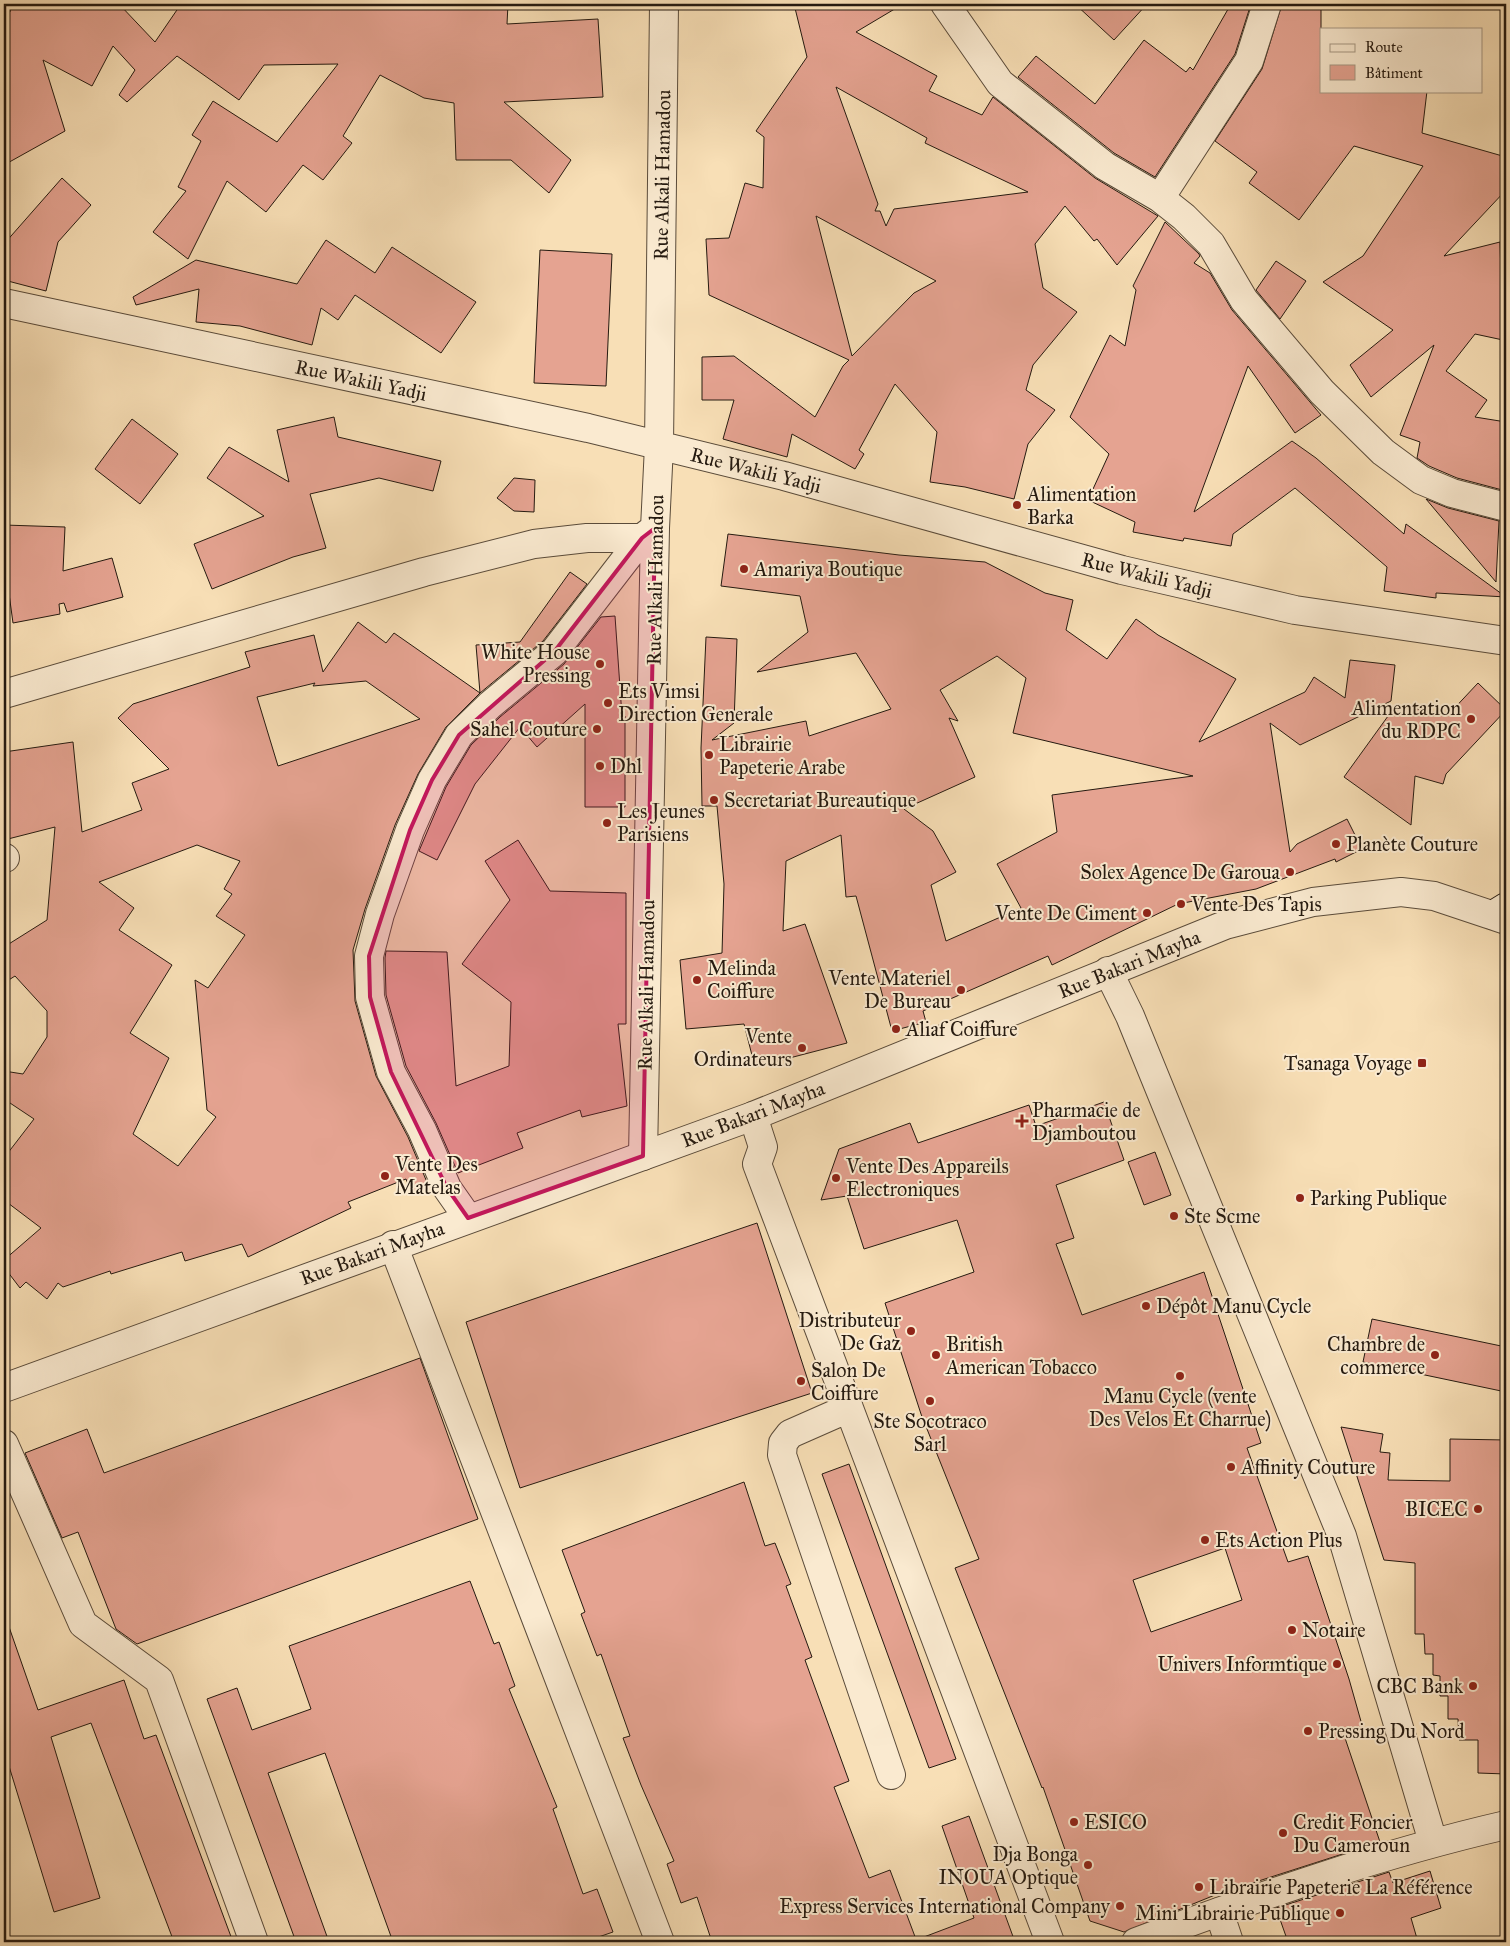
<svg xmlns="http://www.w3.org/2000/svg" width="1510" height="1946" viewBox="0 0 1510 1946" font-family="'IM FELL Great Primer',serif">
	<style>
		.building { fill: #e5a391; stroke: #251a10; fill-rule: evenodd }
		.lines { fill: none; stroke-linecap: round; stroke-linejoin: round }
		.minor-casing { stroke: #5a4b3a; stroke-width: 30 }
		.tertiary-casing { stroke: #5a4b3a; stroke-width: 30 }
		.secondary-casing { stroke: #251a10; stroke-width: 30 }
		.minor { stroke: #faead0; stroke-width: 28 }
		.tertiary { stroke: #faead0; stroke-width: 28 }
		.secondary { stroke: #faead0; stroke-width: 28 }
		.marked { fill: #c2185b; fill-opacity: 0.2; stroke: #c2185b; stroke-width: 4; stroke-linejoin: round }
		.poi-dot { fill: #8f2418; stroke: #faead0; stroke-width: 2 }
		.labels { text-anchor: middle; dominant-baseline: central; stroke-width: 4; stroke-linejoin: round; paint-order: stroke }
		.street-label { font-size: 20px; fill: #251a10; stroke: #faead0 }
		.poi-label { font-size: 20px; fill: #251a10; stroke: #faead0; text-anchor: start }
	</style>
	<rect width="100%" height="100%" fill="#f8dfb6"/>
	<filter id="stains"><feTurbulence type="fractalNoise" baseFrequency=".004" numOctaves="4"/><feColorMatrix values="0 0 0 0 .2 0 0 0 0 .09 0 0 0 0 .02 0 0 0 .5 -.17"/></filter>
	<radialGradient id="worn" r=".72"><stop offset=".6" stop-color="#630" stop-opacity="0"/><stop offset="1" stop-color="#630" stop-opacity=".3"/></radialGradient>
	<path class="building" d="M11 4H119L155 42 181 4H508L507 24 598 19 603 97 504 102 571 160 549 193 511 160H456L454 103 424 98 380 75 343 136 352 143 323 180 303 165 266 212 227 181 188 259 153 232 186 191 178 187 201 141 192 135 213 101 277 142 338 64 264 65 239 100 177 56 127 102 119 95 135 70 113 46 92 86 43 60 65 131 4 165V11L10 12Z
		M794 4H903L856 32 937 76 929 91 982 115 993 97 1095 178 1158 216 1117 265 1097 239 1094 241 1065 206 1035 244 1043 288 1077 312 1033 365 1026 390 1055 410 1028 444 1014 499 965 487 930 482 937 432 895 384 859 450 864 454 855 469 792 434 787 457 723 439 734 400H702V357L734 356 815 417 843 366 849 360 709 295 706 239 729 238 745 183 763 188 764 137 756 131 807 57ZM836 87 927 138 925 143 1028 192 894 209 886 226 880 211H875L878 204ZM816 216 936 281 914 293 852 356Z
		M1075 4H1147L1114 40Z
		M1231 4H1251L1235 54 1155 177 1114 153 1018 77 1036 56 1095 104 1144 40 1186 72 1190 67 1193 70Z
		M1282 4H1321V91H1427L1422 133 1506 157V190L1444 256 1500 242 1503 340 1475 334 1446 371 1487 400 1475 417 1506 422V491L1457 478 1429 466 1417 458 1420 442 1400 435 1434 345 1371 397 1350 365 1393 330 1323 282 1363 256 1423 166 1354 146 1299 220 1249 183 1257 172 1215 141 1262 69Z
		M62 178 91 205 58 242 46 291 4 280V244Z
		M1165 222 1199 254 1200 256 1194 263 1210 273 1232 310 1321 415 1295 433 1248 366 1194 512 1292 441 1316 458 1404 534 1406 524 1506 597 1436 593V598L1384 591 1387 567 1295 488 1233 534 1231 546 1184 538 1183 541 1133 532 1135 522 1088 500 1109 454 1070 417 1110 335 1125 346 1136 290 1133 286Z
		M326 240 375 273 392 247 476 302 441 353 355 295 338 320 321 308 312 345 240 326 196 322 199 289 136 305 133 297 196 260 297 284Z
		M540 250 612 254 606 386 534 383Z
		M1276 261 1306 281 1280 319 1256 290Z
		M334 417 338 437 441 461 433 491 379 478 310 494 326 548 293 557 212 589 194 544 264 516 207 478 229 447 289 482 277 430Z
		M132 419 178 454 140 504 95 469Z
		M514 478 535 480 534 512 514 511 497 498Z
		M1426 499 1448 508 1499 521 1496 582Z
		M4 525 65 527 63 571 112 558 123 597 67 612 64 603 59 604 60 614 13 623 4 557Z
		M728 534 899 555 985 562 1045 593 1073 600 1066 630 1107 659 1136 619 1158 635 1236 679 1199 742 1305 692 1314 677 1345 698 1350 660 1395 665 1391 701 1300 745 1270 723 1290 852 1297 844 1347 819 1362 849 1336 862 1335 859 1256 889 1178 904 1052 965 1048 956 923 1011 926 1022 892 1031 856 896 846 897 841 835 786 861 783 931 805 924 847 1043 755 1067 744 1024 686 1029 680 960 722 953 724 884 717 806H702L701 748 706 637 737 639 734 723 712 740 806 721 809 736 891 709 856 653 757 672 808 632 800 596 721 586ZM997 656 1026 678 1013 733 1193 776 1052 795 1057 832 997 864 1021 908 946 941 931 885 956 872 933 831 904 809 975 777 949 718 958 721 940 690Z
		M570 572 587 584 543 641 480 693 476 645 520 642Z
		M615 616 622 716H625V807H585V704L537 747 520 727 475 784 437 860 419 851 446 787 471 745 500 717 564 664 601 617Z
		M358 622 386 643 394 633 480 693 446 727 418 774 395 825 365 909 353 950 355 1001 376 1076 408 1137 429 1187 412 1194 406 1179 348 1202 351 1208 248 1257 242 1244 185 1261 182 1252 111 1274 110 1271 63 1287 58 1283 47 1299 26 1282 20 1288 4 1267V1260L41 1228 4 1200V1158L34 1119 4 1099V1071L23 1074 47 1037V1011L15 976 4 983V947L47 920 55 827 4 840V752L73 742 82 832 142 810 132 783 169 769 118 718 133 704 250 667 245 652 314 635 323 672ZM366 681 420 719 278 766 257 697 315 683 313 686ZM197 845 240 861 224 889 232 894 216 916 245 935 208 988 195 980 207 1110 216 1117 178 1166 133 1134 169 1058 130 1033 172 965 119 930 134 908 99 882Z
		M1478 683 1506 710 1446 774 1443 784 1415 776 1411 825 1344 777 1396 705 1448 715Z
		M518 840 550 891 626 893V1024H618L627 1106 582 1117 580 1110 517 1133 523 1148 458 1173 436 1123 406 1066 386 995 385 958 386 951 447 952 456 1086 509 1066 511 1002 462 964 510 900 485 861Z
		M1104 1102 1124 1160 1056 1185 1074 1238 1056 1244 1082 1315 1204 1272 1261 1443 1247 1448 1288 1562 1308 1556 1349 1679 1364 1732 1345 1738 1380 1842 1215 1895 1124 1932 1090 1921 1043 1787 1042 1788 955 1568 979 1559 921 1414 885 1303 974 1272 957 1220 864 1249 847 1196 821 1200 839 1149 910 1123 918 1143 1029 1105 1036 1126ZM1225 1548 1242 1600 1151 1632 1133 1580Z
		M1155 1152 1171 1195 1144 1205 1128 1162Z
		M757 1223 812 1393 520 1488 466 1322Z
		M1372 1319 1506 1347V1392L1363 1362Z
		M420 1358 478 1519 137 1644 116 1629 78 1532 62 1538 25 1453 87 1429 104 1473Z
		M1341 1427 1383 1434 1380 1452 1390 1453 1388 1480 1450 1481V1439L1506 1440V1774L1478 1773V1740H1459L1458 1719H1448V1696H1440V1676L1433 1675V1654H1425L1424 1634H1415V1563L1384 1560Z
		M849 1464 956 1759 929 1768 822 1474Z
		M744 1482 765 1546 775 1543 791 1584 786 1586 812 1657 805 1660 849 1781 834 1787 869 1878 890 1870 917 1942H712L697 1897 681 1903 667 1864 674 1861 641 1785 623 1738 630 1736 601 1654 597 1656 581 1614 585 1612 562 1550Z
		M470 1581 494 1644 499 1642 515 1686 509 1689 557 1807 553 1809 583 1894 597 1889 613 1932 584 1942H393L325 1753 268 1773 329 1942H296L207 1699 237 1688 252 1730 311 1709 289 1646Z
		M8 1624 38 1710 124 1680 144 1739 156 1735 233 1942H174L91 1723 51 1737 100 1898 54 1912 4 1750V1625Z
		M969 1816 1015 1942H917L916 1940 974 1918 942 1826Z
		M1430 1871 1441 1908 1411 1918 1418 1942H1288L1276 1908 1389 1872 1393 1883Z"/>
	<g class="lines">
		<g class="minor-casing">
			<path id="minor" d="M945 4 1000 83 1105 166 1160 198 1184 217 1211 244 1244 300 1322 392 1383 452 1421 480 1452 493 1506 507
				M1160 198 1249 61 1267 4
				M4 303 588 428 784 476 1122 570 1295 610 1506 641
				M4 694 424 572 534 544 587 538H642
				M4 858H5
				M1108 971 1130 1016 1342 1536 1433 1842
				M753 1116 763 1147 757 1164 1050 1942
				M643 1156 655 528 659 446 664 4
				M468 1218 447 1188 422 1130 391 1072 370 997 369 956 380 914 410 830 432 780 459 735 490 705 554 652 642 538 655 528
				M393 1245 660 1942
				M849 1408 790 1434 783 1443 782 1455 891 1775
				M4 1444 83 1624 159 1680 254 1942
				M1219 1912 1229 1942"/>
		</g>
		<g class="tertiary-casing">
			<path id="tertiary" d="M4 1388 753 1116 1225 925 1313 902 1401 892 1434 896 1506 920
				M1136 1942C1257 1897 1380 1854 1506 1825"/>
		</g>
		<g class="secondary-casing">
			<path id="secondary" d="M1493 915 1506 907"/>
		</g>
		<use href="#minor" class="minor"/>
		<use href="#tertiary" class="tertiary"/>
		<use href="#secondary" class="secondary"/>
	</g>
	<path class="marked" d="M655 528 643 1156 468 1218 447 1188 391 1072 370 997 369 956 410 830 432 780 459 735 554 652 642 538Z"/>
	<g class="poi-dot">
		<circle cx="1017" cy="505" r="5"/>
		<circle cx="744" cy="569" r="5"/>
		<circle cx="600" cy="664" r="5"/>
		<circle cx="608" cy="703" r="5"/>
		<circle cx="1471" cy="719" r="5"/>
		<circle cx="597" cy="729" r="5"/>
		<circle cx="709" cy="755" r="5"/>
		<circle cx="600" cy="766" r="5"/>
		<circle cx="714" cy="800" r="5"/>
		<circle cx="607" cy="823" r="5"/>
		<circle cx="1336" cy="844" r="5"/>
		<circle cx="1290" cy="872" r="5"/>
		<circle cx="1181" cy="904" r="5"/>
		<circle cx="1147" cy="913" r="5"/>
		<circle cx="697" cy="980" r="5"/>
		<circle cx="961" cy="990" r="5"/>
		<circle cx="896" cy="1029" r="5"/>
		<circle cx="802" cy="1048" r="5"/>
		<rect x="1417" y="1058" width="10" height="10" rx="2.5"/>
		<path d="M1019.5 1113.5h5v5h5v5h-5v5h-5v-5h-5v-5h5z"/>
		<circle cx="385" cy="1176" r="5"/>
		<circle cx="836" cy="1178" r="5"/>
		<circle cx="1300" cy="1198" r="5"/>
		<circle cx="1174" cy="1216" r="5"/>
		<circle cx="1146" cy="1306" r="5"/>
		<circle cx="911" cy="1331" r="5"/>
		<circle cx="936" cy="1355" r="5"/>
		<circle cx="1435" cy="1355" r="5"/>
		<circle cx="1180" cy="1376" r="5"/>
		<circle cx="801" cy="1381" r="5"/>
		<circle cx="930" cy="1401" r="5"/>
		<circle cx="1231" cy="1467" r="5"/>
		<circle cx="1478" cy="1509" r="5"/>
		<circle cx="1205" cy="1540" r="5"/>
		<circle cx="1292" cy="1630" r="5"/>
		<circle cx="1337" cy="1664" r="5"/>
		<circle cx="1473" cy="1686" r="5"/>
		<circle cx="1308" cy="1731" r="5"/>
		<circle cx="1074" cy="1822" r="5"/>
		<circle cx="1283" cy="1833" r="5"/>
		<circle cx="1088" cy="1865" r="5"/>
		<circle cx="1199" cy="1887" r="5"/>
		<circle cx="1120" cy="1906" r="5"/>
		<circle cx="1340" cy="1913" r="5"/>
	</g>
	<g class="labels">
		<g class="street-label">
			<text transform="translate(662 175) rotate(-89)">Rue Alkali Hamadou</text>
			<text transform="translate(361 380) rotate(12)">Rue Wakili Yadji</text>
			<text transform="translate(756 470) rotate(14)">Rue Wakili Yadji</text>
			<text transform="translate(1147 575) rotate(14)">Rue Wakili Yadji</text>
			<text transform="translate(655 580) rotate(-89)">Rue Alkali Hamadou</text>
			<text transform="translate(1129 964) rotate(-22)">Rue Bakari Mayha</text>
			<text transform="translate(646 985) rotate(-89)">Rue Alkali Hamadou</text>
			<text transform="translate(753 1114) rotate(-21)">Rue Bakari Mayha</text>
			<text transform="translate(372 1253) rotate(-20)">Rue Bakari Mayha</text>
		</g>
		<g class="poi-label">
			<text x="1027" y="494">Alimentation<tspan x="1027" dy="23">Barka</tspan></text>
			<text x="754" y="569">Amariya Boutique</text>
			<text x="590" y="652" text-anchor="end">White House<tspan x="590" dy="23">Pressing</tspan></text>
			<text x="618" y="691">Ets Vimsi<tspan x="618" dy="23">Direction Generale</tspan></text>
			<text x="1461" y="708" text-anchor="end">Alimentation<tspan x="1461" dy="23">du RDPC</tspan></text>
			<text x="587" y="729" text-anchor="end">Sahel Couture</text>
			<text x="719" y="744">Librairie<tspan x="719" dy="23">Papeterie Arabe</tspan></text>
			<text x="610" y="766">Dhl</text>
			<text x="724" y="800">Secretariat Bureautique</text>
			<text x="617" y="811">Les Jeunes<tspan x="617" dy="23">Parisiens</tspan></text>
			<text x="1346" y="844">Planète Couture</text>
			<text x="1280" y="872" text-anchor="end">Solex Agence De Garoua</text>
			<text x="1191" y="904">Vente Des Tapis</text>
			<text x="1137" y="913" text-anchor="end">Vente De Ciment</text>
			<text x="707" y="968">Melinda<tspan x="707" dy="23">Coiffure</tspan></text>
			<text x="951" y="978" text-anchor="end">Vente Materiel<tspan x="951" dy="23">De Bureau</tspan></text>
			<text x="906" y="1029">Aliaf Coiffure</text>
			<text x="792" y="1036" text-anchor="end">Vente<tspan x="792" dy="23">Ordinateurs</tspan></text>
			<text x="1412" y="1063" text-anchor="end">Tsanaga Voyage</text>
			<text x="1032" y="1110">Pharmacie de<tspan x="1032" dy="23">Djamboutou</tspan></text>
			<text x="395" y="1164">Vente Des<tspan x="395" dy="23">Matelas</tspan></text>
			<text x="846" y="1166">Vente Des Appareils<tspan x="846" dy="23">Electroniques</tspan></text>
			<text x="1310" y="1198">Parking Publique</text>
			<text x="1184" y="1216">Ste Scme</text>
			<text x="1156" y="1306">Dépôt Manu Cycle</text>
			<text x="901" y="1320" text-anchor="end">Distributeur<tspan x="901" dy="23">De Gaz</tspan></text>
			<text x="946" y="1344">British<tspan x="946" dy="23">American Tobacco</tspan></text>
			<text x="1425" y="1344" text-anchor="end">Chambre de<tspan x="1425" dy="23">commerce</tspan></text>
			<text x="811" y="1370">Salon De<tspan x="811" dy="23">Coiffure</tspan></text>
			<text x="1180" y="1396" text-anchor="middle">Manu Cycle (vente<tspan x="1180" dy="23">Des Velos Et Charrue)</tspan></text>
			<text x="930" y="1421" text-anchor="middle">Ste Socotraco<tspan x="930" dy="23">Sarl</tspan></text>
			<text x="1241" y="1467">Affinity Couture</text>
			<text x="1468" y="1509" text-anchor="end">BICEC</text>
			<text x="1215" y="1540">Ets Action Plus</text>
			<text x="1302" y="1630">Notaire</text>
			<text x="1327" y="1664" text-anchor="end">Univers Informtique</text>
			<text x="1463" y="1686" text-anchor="end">CBC Bank</text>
			<text x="1318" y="1731">Pressing Du Nord</text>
			<text x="1084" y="1822">ESICO</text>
			<text x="1293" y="1822">Credit Foncier<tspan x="1293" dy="23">Du Cameroun</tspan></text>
			<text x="1078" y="1854" text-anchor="end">Dja Bonga<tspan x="1078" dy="23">INOUA Optique</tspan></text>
			<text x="1209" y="1887">Librairie Papeterie La Référence</text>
			<text x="1110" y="1906" text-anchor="end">Express Services International Company</text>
			<text x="1330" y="1913" text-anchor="end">Mini Librairie Publique</text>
		</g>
	</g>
	<rect width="1510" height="1946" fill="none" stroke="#f8dfb6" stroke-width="20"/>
	<rect x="5" y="5" width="1500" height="1936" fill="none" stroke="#251a10" stroke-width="2.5"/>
	<rect x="10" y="10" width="1490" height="1926" fill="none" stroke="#251a10"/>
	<rect x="1320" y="28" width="162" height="65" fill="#faead0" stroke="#a59783"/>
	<rect x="1330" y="44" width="25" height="8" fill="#faead0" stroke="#a59783"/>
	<text x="1365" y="52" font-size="15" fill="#251a10">Route</text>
	<rect x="1330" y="65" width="25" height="15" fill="#e5a391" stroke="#a59783"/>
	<text x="1365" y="78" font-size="15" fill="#251a10">Bâtiment</text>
	<rect width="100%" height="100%" filter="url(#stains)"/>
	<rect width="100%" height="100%" fill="url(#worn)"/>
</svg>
